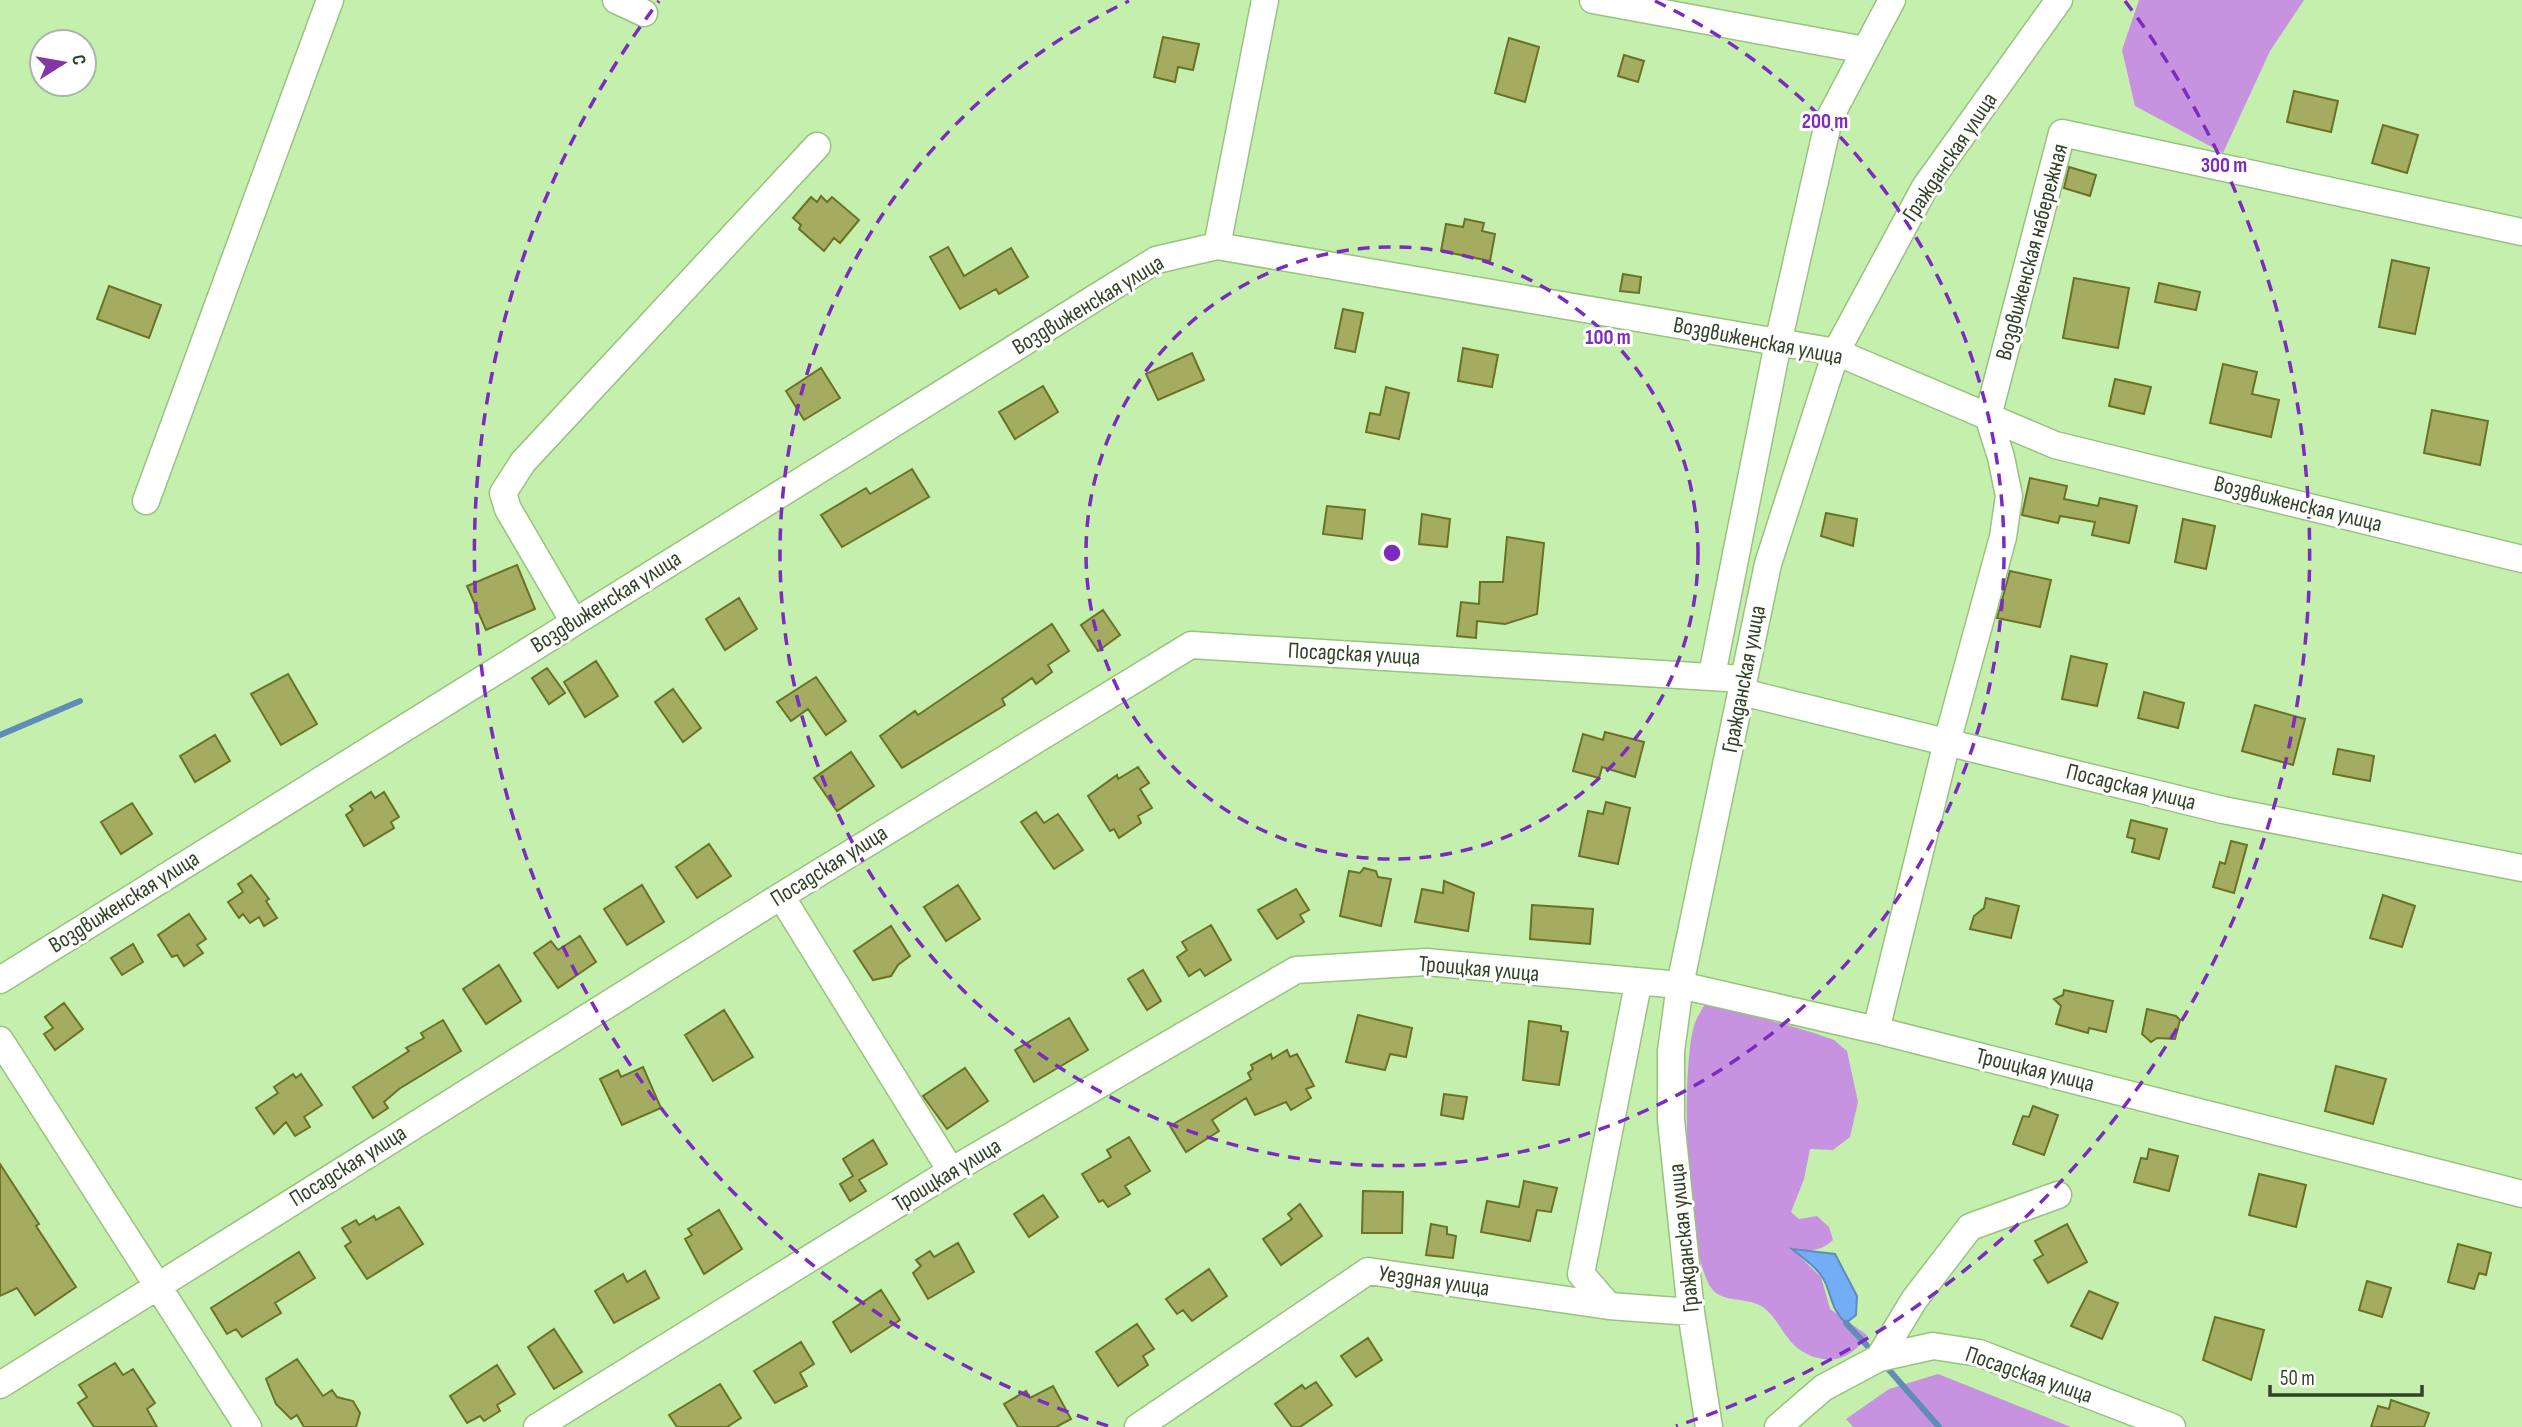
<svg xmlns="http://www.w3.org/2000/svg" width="2522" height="1427" viewBox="0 0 2522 1427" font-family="'Sofia Sans Condensed',sans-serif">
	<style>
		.forest { fill: #c793e0 }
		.water { fill: #72adf6; stroke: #5f8db8; stroke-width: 2 }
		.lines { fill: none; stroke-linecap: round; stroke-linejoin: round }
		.stream { stroke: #5f8db8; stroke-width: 6 }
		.building { fill: #a3ac61; stroke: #6b7225; stroke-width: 2 }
		.minor-casing { stroke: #99c281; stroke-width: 29 }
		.minor { stroke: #fff; stroke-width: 26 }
		.ring { fill: none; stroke: #7b2cbf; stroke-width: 3.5; stroke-dasharray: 12 9 }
		.labels { text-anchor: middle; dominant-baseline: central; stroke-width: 6; stroke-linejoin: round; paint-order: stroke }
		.street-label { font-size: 23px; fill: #324327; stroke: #fff }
		.centre { fill: #7b2cbf; stroke: #fff; stroke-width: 3.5 }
		.ring-label { font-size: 21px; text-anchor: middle; font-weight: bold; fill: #7b2cbf; stroke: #fff; stroke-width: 6; stroke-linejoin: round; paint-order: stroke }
	</style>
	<rect width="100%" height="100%" fill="#c5efac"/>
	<path class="forest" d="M2139 0H2304L2270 51 2223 153 2135 106 2122 50Z
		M1706 1002 1811 1032 1834 1040 1847 1051 1858 1102 1850 1137 1833 1150 1810 1149 1804 1179 1791 1212 1799 1219 1817 1216 1829 1227 1833 1240C1820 1252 1809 1251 1793 1250L1821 1277 1830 1309 1867 1335C1863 1340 1859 1347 1853 1351 1833 1368 1801 1357 1788 1338 1779 1327 1774 1314 1761 1306 1746 1297 1723 1303 1712 1289 1685 1255 1681 1069 1694 1026 1696 1018 1702 1010 1706 1002Z
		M1938 1374 2071 1427H1853L1846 1419 1889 1389Z"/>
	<path class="water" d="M1792 1249 1835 1254 1857 1296 1856 1315 1846 1323C1833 1312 1832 1299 1826 1284 1820 1269 1804 1259 1792 1249Z"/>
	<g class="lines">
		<path class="stream" d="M0 735 80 701
			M1846 1323 1873 1352
			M1883 1363 1939 1427"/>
	</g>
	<path class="building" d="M1163 37 1199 44 1193 70 1178 67 1175 82 1154 77Z
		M1509 38 1539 47 1525 102 1495 93Z
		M1624 55 1644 61 1638 82 1618 76Z
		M2294 91 2338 101 2331 132 2287 122Z
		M2383 125 2418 135 2407 173 2372 163Z
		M2069 167 2096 175 2090 196 2064 188Z
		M821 196 827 202 832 197 859 220 840 243 834 238 824 251 799 229 801 225 793 218 811 197 817 202Z
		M1465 219 1484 223 1482 231 1495 234 1490 261 1441 251 1446 224 1463 227Z
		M948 247 964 276 1011 248 1028 277 999 294 996 289 960 309 930 257Z
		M2392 260 2429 268 2415 334 2379 327Z
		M1623 274 1641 277 1639 293 1620 291Z
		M2074 278 2129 288 2118 348 2063 338Z
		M2159 283 2200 292 2196 310 2155 302Z
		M109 286 161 305 149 338 97 319Z
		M1343 309 1363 313 1355 352 1335 348Z
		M1463 348 1498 355 1492 387 1458 381Z
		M1192 353 1204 380 1158 400 1146 374Z
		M2223 364 2257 372 2252 394 2279 400 2271 437 2210 423Z
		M821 368 840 398 804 420 786 391Z
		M2115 379 2151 387 2144 414 2109 406Z
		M1043 386 1058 412 1015 439 999 412Z
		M1386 387 1409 393 1399 439 1366 432 1370 413 1380 415Z
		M2432 410 2488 421 2480 465 2424 453Z
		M912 469 929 497 842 547 821 515 866 488 870 494Z
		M2030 478 2067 486 2064 499 2098 506 2100 498 2137 506 2129 543 2092 535 2095 522 2060 516 2058 523 2022 515Z
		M1327 506 1365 510 1362 539 1323 534Z
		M1826 513 1857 519 1853 546 1821 536Z
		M1422 514 1450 519 1447 547 1419 544Z
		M2183 519 2215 526 2206 569 2175 562Z
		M1507 537 1544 543 1537 614 1505 624 1477 621 1476 638 1457 636 1461 602 1479 604 1480 582H1503Z
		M517 565 535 609 486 630 467 586Z
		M2010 571 2051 580 2040 627 1997 618Z
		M739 598 757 629 725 650 706 619Z
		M1103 610 1120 635 1098 651 1081 625Z
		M1052 624 1069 651 1048 665 1052 672 1036 684 1032 678 1002 699 1005 705 902 768 880 736 915 711 918 715Z
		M2071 656 2107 664 2097 706 2062 699Z
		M596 661 618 696 585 717 564 682Z
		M547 668 565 693 549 704 532 678Z
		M288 674 317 724 281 745 251 694Z
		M816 677 846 721 826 735 808 709 791 721 777 702Z
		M673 689 701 728 683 742 655 702Z
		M2144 692 2184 703 2178 728 2138 718Z
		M2255 705 2305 719 2293 765 2242 751Z
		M1605 732 1644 742 1635 777 1602 767 1599 778 1573 771 1583 734 1603 740Z
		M215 735 230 761 195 782 180 756Z
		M2338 749 2374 756 2370 781 2333 774Z
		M851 752 874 786 837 811 814 778Z
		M1138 767 1149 783 1140 789 1152 808 1138 816 1141 823 1119 838 1114 829 1110 831 1088 796 1117 775 1118 779Z
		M371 792 375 798 384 792 399 817 391 822 394 828 364 846 346 815 353 810 350 806Z
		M1606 802 1630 808 1618 864 1579 856 1588 811 1603 814Z
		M132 803 152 834 121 854 101 822Z
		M1036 812 1044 823 1058 814 1083 850 1054 869 1021 822Z
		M2131 820 2167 829 2159 859 2132 852 2135 839 2127 837Z
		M2231 841 2247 845 2234 893 2213 887 2220 862 2225 864Z
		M709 844 731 876 697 898 676 867Z
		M1364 868 1376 871 1378 877 1391 879 1381 926 1340 916 1349 871 1360 873Z
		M251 875 269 899 266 901 277 918 264 926 259 917 250 923 243 914 239 918 228 902 243 892 238 884Z
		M1444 881 1474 893 1468 931 1415 922 1422 889 1443 893Z
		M642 885 664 922 627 945 604 909Z
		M958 885 980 919 946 941 924 907Z
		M1296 889 1309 910 1300 915 1304 922 1277 939 1258 910Z
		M2383 895 2415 906 2402 947 2370 938Z
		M1986 898 2019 906 2011 938 1970 929 1974 916 1984 908Z
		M1532 905 1593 909 1590 944 1530 939Z
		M189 914 206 939 197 945 203 953 184 966 177 955 172 957 158 935Z
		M1211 925 1231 960 1205 976 1200 969 1189 976 1177 957 1187 950 1182 942Z
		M891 926 910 956 898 965 891 976 873 980 854 951Z
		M580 936 596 962 558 988 534 953 551 941 558 950Z
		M133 944 143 962 122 975 111 958Z
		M499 965 521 1001 486 1024 463 989Z
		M1143 970 1161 1001 1147 1010 1128 979Z
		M2064 990 2113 1001 2106 1032 2089 1028 2088 1033 2056 1024 2061 1006 2054 999 2063 995Z
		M64 1003 83 1029 55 1050 44 1034 53 1028 45 1017Z
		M2147 1009 2176 1016 2180 1020 2175 1039 2157 1038 2151 1042 2142 1034Z
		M724 1010 753 1057 713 1081 685 1035Z
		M1358 1015 1412 1028 1406 1057 1390 1054 1385 1070 1346 1062Z
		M1069 1018 1088 1050 1034 1082 1015 1050Z
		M443 1020 461 1051 399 1089 384 1102 388 1108 373 1118 353 1087 409 1051 406 1048 424 1038 421 1033Z
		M1529 1021 1561 1026V1031L1568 1032 1559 1085 1523 1080Z
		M1287 1050 1290 1057 1297 1054 1314 1086 1306 1089 1311 1098 1291 1110 1286 1102 1255 1115 1246 1098 1212 1120 1219 1131 1186 1152 1170 1126 1251 1079 1248 1073 1253 1069 1251 1065 1271 1054 1272 1059Z
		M2336 1066 2386 1079 2373 1124 2325 1111Z
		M643 1067 661 1108 622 1125 600 1079 618 1070 621 1077Z
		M965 1068 988 1101 947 1129 923 1096Z
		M293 1074 296 1078 301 1074 322 1105 304 1117 310 1127 295 1136 286 1122 274 1134 256 1108 278 1093 274 1087Z
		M1444 1094 1467 1097 1463 1119 1441 1115Z
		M2033 1106 2058 1115 2044 1155 2013 1144 2023 1116 2029 1117Z
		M1129 1137 1150 1171 1125 1186 1130 1194 1108 1207 1103 1200 1099 1202 1082 1174 1111 1157 1107 1150Z
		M873 1140 887 1164 859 1180 866 1191 850 1201 840 1184 853 1176 843 1159Z
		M2149 1149 2178 1156 2169 1191 2134 1182 2141 1158 2147 1159Z
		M0 1164 39 1224 36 1226 76 1287 35 1315 17 1288 0 1296Z
		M2259 1174 2306 1185 2296 1227 2249 1215Z
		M1524 1181 1557 1188 1551 1212 1537 1210 1530 1241 1481 1232 1487 1201 1519 1207Z
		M1363 1191 1403 1192 1402 1233H1362Z
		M1043 1195 1058 1217 1029 1237 1014 1214Z
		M1300 1204 1322 1236 1281 1265 1263 1239 1292 1219 1288 1214Z
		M399 1207 423 1244 367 1279 345 1246 351 1242 342 1228 356 1220 359 1225 374 1216 376 1220Z
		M719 1210 742 1249 704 1274 685 1239 692 1235 688 1229Z
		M1431 1224 1447 1227V1234L1456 1236 1453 1258 1426 1255Z
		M2067 1224 2087 1262 2048 1283 2034 1260 2043 1255 2035 1241Z
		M958 1243 974 1272 928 1299 913 1273 921 1266 916 1260 930 1251 934 1257Z
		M2458 1244 2491 1253 2486 1275 2479 1273 2474 1289 2448 1282Z
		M299 1252 315 1278 275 1303 281 1313 242 1337 236 1329 227 1334 211 1308Z
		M1209 1269 1227 1296 1192 1321 1183 1310 1177 1314 1166 1299Z
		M645 1271 659 1298 614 1323 595 1291 623 1274 627 1282Z
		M2367 1281 2391 1288 2382 1317 2359 1310Z
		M881 1290 900 1320 851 1352 833 1322Z
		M2089 1291 2118 1303 2102 1339 2071 1326Z
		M2215 1317 2264 1330 2251 1380 2203 1360Z
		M1137 1324 1154 1349 1143 1356 1148 1365 1118 1386 1096 1352Z
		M554 1329 582 1372 554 1389 528 1347Z
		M1368 1338 1382 1360 1356 1377 1341 1356Z
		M801 1342 814 1364 800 1373 807 1386 775 1403 754 1371Z
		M297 1359 323 1396 332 1390 337 1397 353 1401 360 1413 356 1427H304L297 1415 291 1419 276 1404 266 1379Z
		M115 1363 123 1375 133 1369 155 1403 147 1409 157 1427H94L78 1403 87 1397 79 1385Z
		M497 1365 515 1394 497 1405 500 1411 484 1421 480 1416 467 1423 450 1396Z
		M1316 1382 1332 1405 1300 1427H1292L1275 1404 1302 1385 1305 1389Z
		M720 1384 741 1418 727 1427H677L669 1415Z
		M1053 1386 1071 1419 1056 1427H1018L1004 1404 1026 1391 1030 1398Z
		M2391 1400 2429 1413 2424 1427H2371L2378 1406 2389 1409Z"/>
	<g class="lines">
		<g class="minor-casing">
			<path id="minor" d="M616 0 644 13
				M1593 0 1865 50
				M1217 246 1265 0
				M146 501 330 0
				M574 622 508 509 503 493 523 462 817 146
				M1712 675 1778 343 1829 119 1892 0
				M1742 692 2223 810 2522 868
				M781 896 951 1171
				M0 980 1156 260 1217 246 1836 352 2055 445 2522 559
				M1876 1030 1947 742 2003 537 2009 496 2001 457 1988 416 2062 133 2522 232
				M0 1040 248 1427
				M1609 1306 1581 1274 1638 984
				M1879 1358 1914 1300 1970 1227 2058 1195
				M0 1385 781 896 1191 645 1743 679
				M537 1427 951 1171 1296 970 1426 962 1680 985 1876 1030 2522 1194
				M1138 1427 1368 1271 1609 1306 1691 1312
				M1709 1427 1691 1312 1671 1120V1051L1680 985 1768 564 1836 352 1925 187 2059 0
				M1778 1427 1823 1388 1879 1358 1933 1346 1979 1353 2172 1427"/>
		</g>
		<use href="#minor" class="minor"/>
	</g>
	<g class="ring">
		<circle cx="1392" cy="553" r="306"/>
		<path d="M1655 1A612 612 0 1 1 1129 1"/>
		<path d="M1108 1426A918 918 0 0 1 659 1M2125 1A918 918 0 0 1 1676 1426"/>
	</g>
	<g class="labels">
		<g class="street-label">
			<text transform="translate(1950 157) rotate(-56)">Гражданская улица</text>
			<text transform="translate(2032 252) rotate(-75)">Воздвиженская набережная</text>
			<text transform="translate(1088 305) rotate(-31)">Воздвиженская улица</text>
			<text transform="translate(1758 341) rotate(11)">Воздвиженская улица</text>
			<text transform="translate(2298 504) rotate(14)">Воздвиженская улица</text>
			<text transform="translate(606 602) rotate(-32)">Воздвиженская улица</text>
			<text transform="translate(1354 654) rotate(3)">Посадская улица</text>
			<text transform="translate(1744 679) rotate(-79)">Гражданская улица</text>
			<text transform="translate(2131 787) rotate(14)">Посадская улица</text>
			<text transform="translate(829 866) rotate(-32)">Посадская улица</text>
			<text transform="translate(124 902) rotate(-32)">Воздвиженская улица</text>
			<text transform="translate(1479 969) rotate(5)">Троицкая улица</text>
			<text transform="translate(2035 1070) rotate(14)">Троицкая улица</text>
			<text transform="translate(348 1166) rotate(-32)">Посадская улица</text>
			<text transform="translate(947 1175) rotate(-31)">Троицкая улица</text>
			<text transform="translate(1684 1238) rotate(-96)">Гражданская улица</text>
			<text transform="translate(1434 1281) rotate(8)">Уездная улица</text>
			<text transform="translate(2029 1375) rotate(19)">Посадская улица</text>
		</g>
	</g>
	<circle cx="1392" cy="553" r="10" class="centre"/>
	<g class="ring-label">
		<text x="1825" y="128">200 m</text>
		<text x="2224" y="172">300 m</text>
		<text x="1608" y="344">100 m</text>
	</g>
	<g transform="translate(63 63) rotate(79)"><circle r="33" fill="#ffffff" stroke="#adb4a9" stroke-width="2"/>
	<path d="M0-5L12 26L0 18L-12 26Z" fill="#8536a6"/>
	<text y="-10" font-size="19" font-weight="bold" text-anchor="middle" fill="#324327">С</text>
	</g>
	<path d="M2270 1385v10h152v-10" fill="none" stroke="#324327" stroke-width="3.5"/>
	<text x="2280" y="1385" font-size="21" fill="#324327" stroke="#ffffff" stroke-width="5" paint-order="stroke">50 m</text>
</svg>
